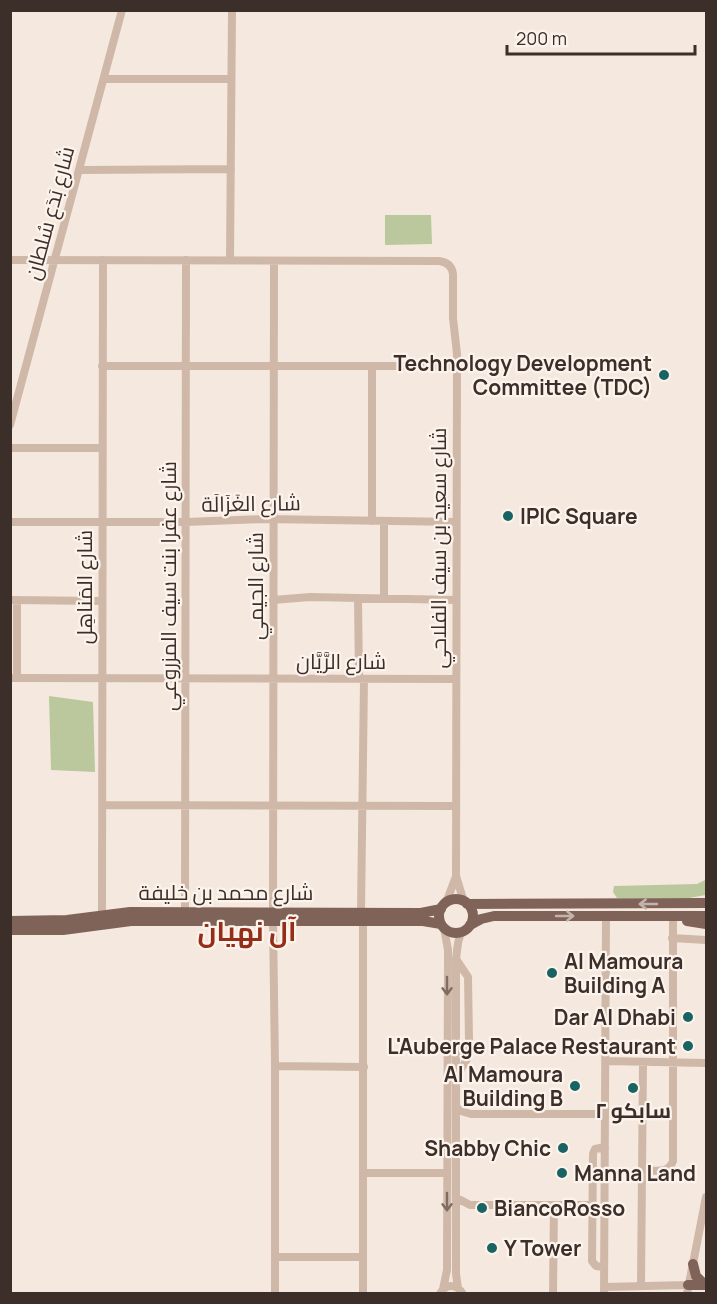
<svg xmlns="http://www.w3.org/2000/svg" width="717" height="1304" viewBox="0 0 717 1304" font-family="Manrope,Cairo,sans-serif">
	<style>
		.green { fill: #bbc79c }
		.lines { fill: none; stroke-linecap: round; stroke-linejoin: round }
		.minor { stroke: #d0b8a9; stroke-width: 8 }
		.major { stroke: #7f6359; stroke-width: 10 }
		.oneway { stroke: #c4b3aa }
		.oneway2 { stroke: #7f6c63 }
		.poi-dot { fill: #196363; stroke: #fcf4ec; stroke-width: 2 }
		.labels { text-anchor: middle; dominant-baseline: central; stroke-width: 4.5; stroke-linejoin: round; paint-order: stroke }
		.street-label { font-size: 21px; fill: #3c2e29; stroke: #fcf4ec }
		.poi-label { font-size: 21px; font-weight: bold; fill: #3c2e29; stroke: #fcf4ec; text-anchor: end }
		.district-label { font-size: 27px; font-weight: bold; fill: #952e19; stroke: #fcf4ec }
	</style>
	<rect width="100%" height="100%" fill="#f5e9df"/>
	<path class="green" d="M385 215H431L432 244 385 245Z
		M49 696 93 702 95 772 51 770Z
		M706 876V895L689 898H617L613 892 614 886 697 884 705 880Z"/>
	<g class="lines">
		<path class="minor" d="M104 79H231
			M80 170 231 169
			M10 260 439 261C447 262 452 266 453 274V318L457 354 456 876 464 902
			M230 260 232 10
			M102 366H457
			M10 425 122 10
			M10 448H102
			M372 521V367
			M10 522H186L265 519 456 522
			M358 598 359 679
			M384 598V521
			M10 600 102 601
			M273 600 310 597 456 600
			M10 678 455 679
			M17 678V600
			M102 805 455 806
			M446 903 455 879
			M185 912 186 260
			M273 912 274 261
			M361 912 364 679
			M102 914 103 260
			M273 921 275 1066V1294
			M672 938 706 940
			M456 959 468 977 469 1040 467 1059 457 1076
			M606 1061 706 1063
			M275 1066 364 1067
			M456 1107 461 1111 471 1114H605
			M642 1170C654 1170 668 1175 673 1161V916
			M363 1173H447
			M457 1198 470 1205H594
			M275 1257H363
			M604 1267 596 1266 592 1261 593 1154 595 1149 605 1147
			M641 1286 643 1062
			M604 1287 688 1285
			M458 1288 456 1274V959L458 943 461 932
			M443 1289 447 1270 448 950 444 928
			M363 1294V921
			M440 1294C446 1283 457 1284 463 1294
			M553 1294 554 1205
			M604 1294 606 916
			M687 1294 706 1197"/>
		<path class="major" d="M439 916a17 17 0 1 1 34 0a17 17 0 1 1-34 0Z
			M467 904 706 903
			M10 921 67 920 130 912 421 913 441 909
			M687 921 706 924
			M470 925 481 919 494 916H706
			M10 930H63L131 921H423L441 924
			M693 1264 696 1276 704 1284
			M688 1285H706"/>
	</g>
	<defs><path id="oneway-shaft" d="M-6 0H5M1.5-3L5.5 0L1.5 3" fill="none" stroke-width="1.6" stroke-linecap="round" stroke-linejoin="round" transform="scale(1.5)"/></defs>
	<g class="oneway">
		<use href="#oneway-shaft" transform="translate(648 904) rotate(180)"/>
		<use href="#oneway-shaft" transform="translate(565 916)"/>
	</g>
	<g class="oneway2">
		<use href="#oneway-shaft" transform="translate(447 986) rotate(90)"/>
		<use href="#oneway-shaft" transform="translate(447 1202) rotate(90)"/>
	</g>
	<g class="poi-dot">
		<circle cx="664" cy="375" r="6"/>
		<circle cx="508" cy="516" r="6"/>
		<circle cx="552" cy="973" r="6"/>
		<circle cx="688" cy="1017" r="6"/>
		<circle cx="688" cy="1046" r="6"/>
		<circle cx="575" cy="1086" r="6"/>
		<circle cx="633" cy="1088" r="6"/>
		<circle cx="563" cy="1148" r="6"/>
		<circle cx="562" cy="1173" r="6"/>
		<circle cx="482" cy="1208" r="6"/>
		<circle cx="492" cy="1248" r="6"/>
	</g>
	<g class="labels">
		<g class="street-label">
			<text transform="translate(49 213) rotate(-75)">شارع بَدَع سُلطان</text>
			<text transform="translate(251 503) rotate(-1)">شارع الغَزَالَة</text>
			<text transform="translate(438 548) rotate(-90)">شارع سعيد بن سيف الفلاحي</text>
			<text transform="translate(168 586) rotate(-90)">شارع عفرا بنت سيف المزروعي</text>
			<text transform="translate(255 586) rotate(-90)">شارع الجيمي</text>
			<text transform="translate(84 587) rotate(-90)">شارع المَناهِل</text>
			<text x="341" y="661">شارع الرَّيَّان</text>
			<text x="226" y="892">شارع محمد بن خليفة</text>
		</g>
		<g class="poi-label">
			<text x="652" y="363">Technology Development<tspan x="652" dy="24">Committee (TDC)</tspan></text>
			<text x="520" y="516" text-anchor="start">IPIC Square</text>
			<text x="564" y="961" text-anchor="start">Al Mamoura<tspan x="564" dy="24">Building A</tspan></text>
			<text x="676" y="1017">Dar Al Dhabi</text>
			<text x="676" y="1046">L'Auberge Palace Restaurant</text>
			<text x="563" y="1074">Al Mamoura<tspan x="563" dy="24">Building B</tspan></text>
			<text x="633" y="1110" text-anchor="middle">سابكو ٢</text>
			<text x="551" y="1148">Shabby Chic</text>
			<text x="574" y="1173" text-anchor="start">Manna Land</text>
			<text x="494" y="1208" text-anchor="start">BiancoRosso</text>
			<text x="504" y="1248" text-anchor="start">Y Tower</text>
		</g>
		<g class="district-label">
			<text x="247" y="930">آل نهيان</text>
		</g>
	</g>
	<rect width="717" height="1304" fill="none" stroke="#3c2e29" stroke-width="24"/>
	<path d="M507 45v9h188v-9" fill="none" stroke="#3c2e29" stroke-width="3"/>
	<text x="516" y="45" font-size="18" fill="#3c2e29" stroke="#fcf4ec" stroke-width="4.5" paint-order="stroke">200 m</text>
</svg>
